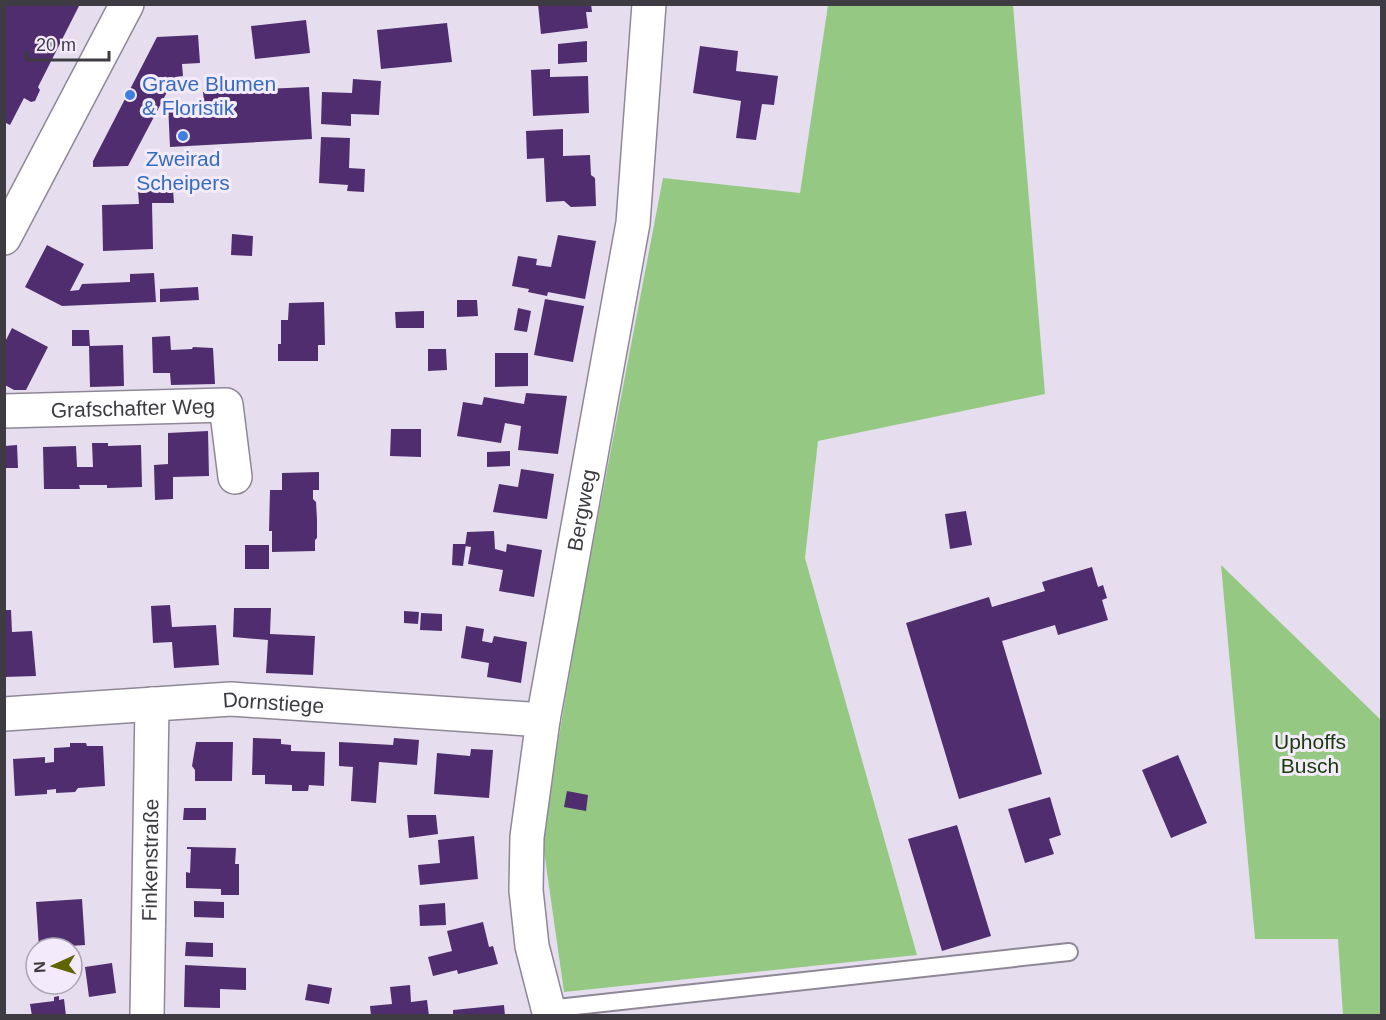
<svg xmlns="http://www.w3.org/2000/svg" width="1386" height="1020" viewBox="0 0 1386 1020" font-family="Helvetica,sans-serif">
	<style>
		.green { fill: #95c983 }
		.building { fill: #502d6e }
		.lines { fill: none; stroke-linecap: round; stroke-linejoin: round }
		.lane-casing { stroke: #8f8797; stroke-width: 20 }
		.street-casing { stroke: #8f8797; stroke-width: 36 }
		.secondary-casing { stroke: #8f8797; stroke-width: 36 }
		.lane { stroke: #fff; stroke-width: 16 }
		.street { stroke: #fff; stroke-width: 33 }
		.secondary { stroke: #fff; stroke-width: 33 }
		.shop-dot { fill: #3f7fe0; stroke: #f3ebfc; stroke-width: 2 }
		.labels { text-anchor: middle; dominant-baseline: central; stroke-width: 6; stroke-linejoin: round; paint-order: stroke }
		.shop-label { font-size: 21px; fill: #366cbe; stroke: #f3ebfc; text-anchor: start }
		.street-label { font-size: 21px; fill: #3e3b42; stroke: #f3ebfc }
		.park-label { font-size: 21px; fill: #193b0a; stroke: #f3ebfc }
	</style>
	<rect width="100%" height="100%" fill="#e6deef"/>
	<path class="green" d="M828 5H1013L1045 394 818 441 805 558 917 955 564 992 542 837 581 606 663 178 800 193Z
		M1221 565 1381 720V1015H1343L1338 939H1255Z"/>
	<path class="building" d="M4 4H80L38 87 40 90 35 101 31 102 24 98 10 125 4 122Z
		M538 4H591L592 12H586L588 28 541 34Z
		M306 20 310 53 255 59 251 26Z
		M447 23 452 62 381 69 377 30Z
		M198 35 200 63 182 64 183 76 175 77 128 166 93 167V161L157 37Z
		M587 41V62L558 64V44Z
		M700 46 738 51 736 71 778 76 774 105 762 104 756 140 736 138 741 101 693 93Z
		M550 69V77L588 76 589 113 533 116 531 70Z
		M353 79 381 81 379 115 351 114V126L321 124 322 92 352 93Z
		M309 87 312 139 170 147 168 104 204 102 203 92Z
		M563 129V156L590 155 591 175 595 178 596 206 571 207 564 201 546 202 544 158 527 159 526 131Z
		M321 137 350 138 349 168 365 169 364 192 347 191 348 185 319 183Z
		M173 190 174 203H152L153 249 103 251 102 205 139 204 138 191Z
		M232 234 253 236 252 256 231 255Z
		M558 235 596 241 585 299 548 292 547 296 528 292 529 289 512 286 518 256 537 259 536 265 551 267Z
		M47 245 84 264 70 291 79 290 82 284 130 282V274L154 273 156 302 62 306 25 287Z
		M198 287 199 300 160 302V289Z
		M545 299 584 306 573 362 534 355Z
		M457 300H477L478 316 457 317Z
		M324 302 325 345H318V361H278V344H281V320H288L289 303Z
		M518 308 531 311 527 332 514 330Z
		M424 311V328H396L395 312Z
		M12 328 48 347 26 390H14L5 385V342Z
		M72 330H89L90 346 123 345 124 386 90 387 89 346H72Z
		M170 336 171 350 192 349 193 347 213 348 215 384 171 385 170 373H153L152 337Z
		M428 349H446L447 370 428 371Z
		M495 353H528V386L495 387Z
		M526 393 567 396 558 454 518 450 521 426 505 423 501 443 457 436 463 402 482 405 484 397 524 404Z
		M391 429H421V457L390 456Z
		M208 431 209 476 173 477V499L155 500 154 465 168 464V433Z
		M92 443H108V446L141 445 142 487 107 488V485H79L80 489H44L43 447 76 446 77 467H93Z
		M17 445 18 468H5V446Z
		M510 451V466L487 467V452Z
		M521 469 554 474 547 519 493 512 499 484 518 487Z
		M319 472V490H313V499L316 502 317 519V538L315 540V551L272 552V531H269L270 490H282V473Z
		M966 511 972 545 950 549 945 514Z
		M494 531 495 549 506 552 507 544 542 550 534 597 499 591 503 570 468 564 471 547 465 546 467 532Z
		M453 544H466L463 566 452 565Z
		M245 545H269V569H245Z
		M1092 567 1098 587 1103 585 1107 598 1102 600 1108 620 1058 635 1055 625 1002 641 1042 774 959 799 906 623 989 597 992 607 1045 591 1042 582Z
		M170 605 172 627 216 625 219 665 174 668 172 642 153 643 151 606Z
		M234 608H271L270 634 315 636 313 675 266 673 268 640 233 637Z
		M4 610H11L12 632 32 631 36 676 4 677Z
		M404 611 419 612 418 624 404 623Z
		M421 613 442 614V631L420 630Z
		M466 626 484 629 482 641 492 643 494 636 527 642 521 683 487 677 489 663 461 658Z
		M253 738 281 739V744L291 745V751L325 752 324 786 309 785 308 791H292V785L265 784V775H252Z
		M394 738 419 740 417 765 379 762 376 803 351 801 353 767 339 766V742L393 745Z
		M196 742H233L232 781H195V770L192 766Z
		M70 743H86L87 746H103L105 786 78 788 75 792 56 793V789L47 790V794L15 796 13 759 45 757V763L54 762V748L70 747Z
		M471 749 493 750 489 798 434 794 437 753 470 756Z
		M1178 755 1207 823 1171 838 1142 770Z
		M567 791 588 795 586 811 564 807Z
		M1050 797 1061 835 1049 839 1054 854 1025 863 1008 809Z
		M184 808H206V820H183Z
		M407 815H436L438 834 409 838Z
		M957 825 991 936 942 951 908 839Z
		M474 836 478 879 420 885 418 865 440 863 438 840Z
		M187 847 236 848 235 864H239V895H221V889L186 888V872L190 873 191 849H187Z
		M82 899 85 945 39 948 36 902Z
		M194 901 224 902V918L194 917Z
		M445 903 446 925 420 926 419 905Z
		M483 922 489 947 493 946 498 964 458 974 457 970 433 976 428 957 452 951 447 931Z
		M186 942 213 943V957L185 956Z
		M112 963 116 993 89 997 85 967Z
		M185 965 246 968V990L220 989V1008L184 1007Z
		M308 984 332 988 329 1004 305 1000Z
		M410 985 411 1002 427 1000 429 1016H371L370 1006 392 1004 390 987Z
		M59 996V1000L64 999 66 1016H32L30 1004 54 1001V997Z
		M504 1005 505 1016H453V1010Z"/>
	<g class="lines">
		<g class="lane-casing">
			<path id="lane" d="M548 1009 1069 952"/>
		</g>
		<g class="street-casing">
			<g id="street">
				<path id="s1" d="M4 411 226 405 235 477"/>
				<path id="s2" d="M4 714 231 699 543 720"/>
				<path id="s3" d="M147 1016 152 704"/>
				<path id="s4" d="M550 1016 532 946 526 890 527 837 543 720 633 223 649 4"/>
			</g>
		</g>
		<g class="secondary-casing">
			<path id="secondary" d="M4 238 127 4"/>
		</g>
		<use href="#lane" class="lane"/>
		<use href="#street" class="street"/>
		<use href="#secondary" class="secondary"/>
	</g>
	<g class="shop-dot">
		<circle cx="130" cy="95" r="6"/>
		<circle cx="183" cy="136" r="6"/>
	</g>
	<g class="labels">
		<g class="shop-label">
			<text x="142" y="83">Grave Blumen<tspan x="142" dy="24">&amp; Floristik</tspan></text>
			<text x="183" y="158" text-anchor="middle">Zweirad<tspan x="183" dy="24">Scheipers</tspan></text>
		</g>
		<g class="street-label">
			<text stroke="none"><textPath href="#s1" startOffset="129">Grafschafter Weg</textPath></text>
			<text stroke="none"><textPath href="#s4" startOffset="513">Bergweg</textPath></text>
			<text stroke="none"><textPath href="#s2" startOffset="270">Dornstiege</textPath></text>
			<text stroke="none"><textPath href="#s3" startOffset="156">Finkenstraße</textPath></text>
		</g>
		<g class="park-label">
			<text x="1310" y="741">Uphoffs<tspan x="1310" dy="24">Busch</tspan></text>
		</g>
	</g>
	<rect width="1386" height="1020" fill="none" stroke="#3e3b42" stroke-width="12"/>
	<g transform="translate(54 966) rotate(266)"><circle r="28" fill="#f3ebfc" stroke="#aba5b2" stroke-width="1.5"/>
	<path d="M0-4.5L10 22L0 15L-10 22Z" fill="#5f6501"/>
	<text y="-9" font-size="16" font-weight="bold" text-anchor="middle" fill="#3e3b42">N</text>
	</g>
	<path d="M27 51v9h82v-9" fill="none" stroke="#3e3b42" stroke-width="3"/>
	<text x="36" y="51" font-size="18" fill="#3e3b42" stroke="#f3ebfc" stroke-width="4.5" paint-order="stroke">20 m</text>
</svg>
